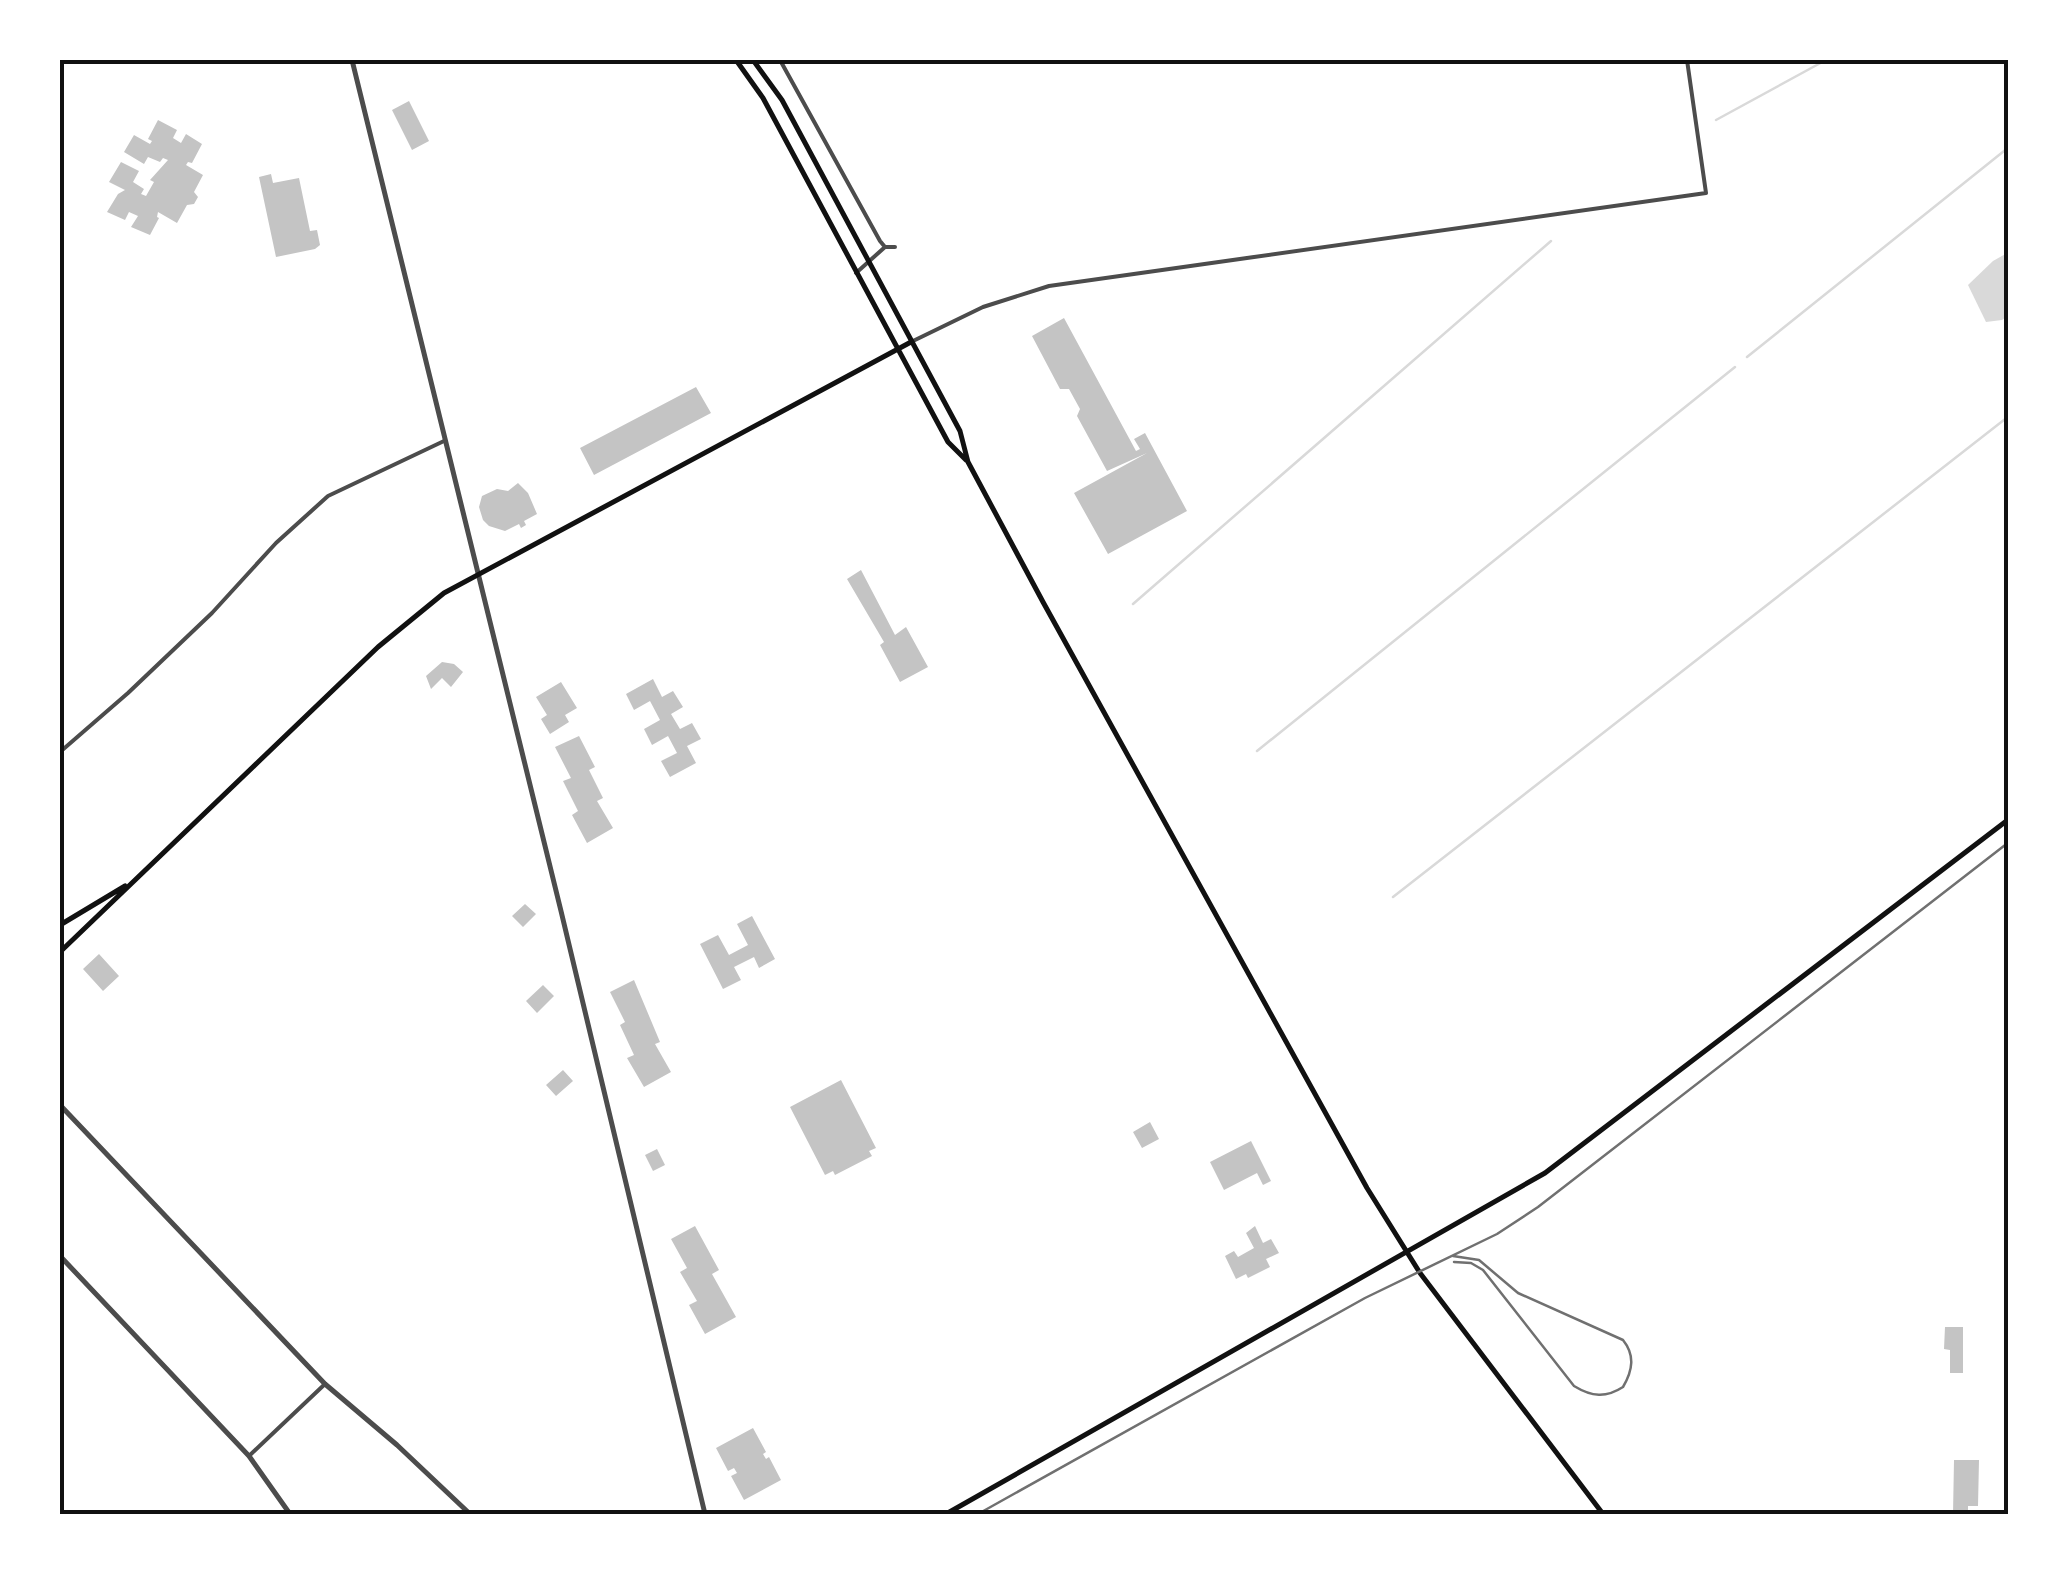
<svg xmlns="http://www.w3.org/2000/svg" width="2069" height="1574" viewBox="0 0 2069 1574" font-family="'Exo 2',sans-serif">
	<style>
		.water { fill: #d9d9d9 }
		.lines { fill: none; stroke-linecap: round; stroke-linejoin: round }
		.stream { stroke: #d9d9d9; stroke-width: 2.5 }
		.building { fill: #c4c4c4 }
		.minor { stroke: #4c4c4c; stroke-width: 4 }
		.tertiary { stroke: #4c4c4c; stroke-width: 5 }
		.secondary { stroke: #111; stroke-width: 5 }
		.tram { stroke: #707070; stroke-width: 2.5 }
		.neatline { fill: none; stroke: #111; stroke-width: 4 }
	</style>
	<rect width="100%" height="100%" fill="#fff"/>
	<path class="water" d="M2009 252V315L2002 320 1986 322 1968 285 1993 261Z"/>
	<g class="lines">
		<path class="stream" d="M1716 120 1826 60
			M1747 357 2009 147
			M1133 604 1551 241
			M1257 751 1735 367
			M1393 897 2009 416"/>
	</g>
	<path class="building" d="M409 101 429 141 412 150 392 110Z
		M158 120 177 130 173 138 181 143 186 134 202 144 192 163 188 162 186 165 203 175 194 192 198 197 194 204 187 205 177 223 158 212 157 217 159 218 150 235 131 227 138 216 129 212 125 220 107 212 118 194 125 190 109 182 121 162 139 171 133 182 144 189 141 194 146 196 154 182 150 180 168 160 163 158 160 162 148 157 144 164 124 152 134 135 150 144 152 141 148 139Z
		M271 174 273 183 299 178 310 231 317 230 320 245 315 249 276 257 259 177Z
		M1064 318 1136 451 1140 449 1134 439 1145 433 1187 511 1108 554 1074 493 1147 453 1107 471 1077 416 1080 409 1069 389H1060L1032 336Z
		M696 387 711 413 594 475 580 448Z
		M518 483 528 493 537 514 524 521 526 525 521 528 519 524 505 531 489 526 483 520 479 507 482 496 497 489 508 491Z
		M861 570 895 635 906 627 928 667 900 682 880 645 884 642 847 579Z
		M442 662 454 664 463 672 451 687 442 678 431 689 426 676Z
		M653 679 662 697 673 691 683 707 671 714 680 729 692 723 701 739 687 746 696 763 670 777 661 761 677 753 668 736 652 745 644 729 660 720 650 701 634 710 626 694Z
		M561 682 577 708 565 715 569 722 550 734 541 719 547 715 536 697Z
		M579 736 595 767 589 770 603 798 597 801 613 828 587 843 572 815 578 811 563 781 571 778 555 747Z
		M525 904 536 914 523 927 512 916Z
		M752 916 775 959 759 968 754 957 734 967 741 980 723 989 700 944 718 935 729 955 748 945 737 924Z
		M99 954 119 976 103 991 83 969Z
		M634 980 660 1042 655 1044 671 1072 644 1087 627 1058 634 1055 620 1025 625 1022 610 992Z
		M543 985 554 996 537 1013 526 1001Z
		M563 1070 573 1081 556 1096 546 1085Z
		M841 1080 876 1148 869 1151 872 1156 835 1175 833 1171 825 1175 790 1107Z
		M1150 1122 1159 1139 1142 1148 1133 1132Z
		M1251 1141 1271 1181 1263 1185 1257 1173 1224 1190 1210 1162Z
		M657 1149 665 1165 653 1171 645 1155Z
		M695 1226 719 1270 712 1274 736 1317 705 1334 689 1305 697 1301 680 1272 687 1268 671 1239Z
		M1255 1226 1263 1243 1271 1239 1279 1253 1266 1259 1270 1267 1248 1278 1246 1274 1236 1279 1225 1256 1234 1251 1238 1257 1254 1248 1246 1233Z
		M1945 1327H1963V1373H1950V1350L1944 1349Z
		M753 1428 766 1452 763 1454 766 1459 769 1457 781 1480 744 1500 731 1476 737 1473 734 1468 728 1471 716 1448Z
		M1954 1460H1979L1978 1506H1968V1514H1953Z"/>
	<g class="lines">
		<path class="minor" d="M780 60 880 241 885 247H895
			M856 273 885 247
			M913 341 983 307 1049 286 1706 193 1687 60
			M60 752 128 693 212 613 276 543 328 496 444 441
			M249 1456 325 1384"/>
		<path class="tertiary" d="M352 60 561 911 705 1514
			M60 1105 325 1384 397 1445 470 1514
			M60 1256 249 1456 290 1514"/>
		<path class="secondary" d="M736 60 763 98 948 442 966 460
			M753 60 782 100 960 431 968 462 1043 602 1367 1188 1420 1273 1603 1514
			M60 925 125 886
			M60 952 378 647 444 593 911 342
			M946 1514 1545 1173 2009 819"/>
		<path class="tram" d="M1453 1256 1479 1260 1518 1293 1623 1340C1635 1355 1633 1370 1623 1387 1606 1398 1592 1397 1574 1386L1483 1270 1471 1263 1454 1262
			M978 1514 1365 1298 1497 1234 1538 1207 2009 842"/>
	</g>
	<rect width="2069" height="1574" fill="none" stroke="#ffffff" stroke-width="125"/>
	<rect x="62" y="62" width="1944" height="1450" class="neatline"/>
</svg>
